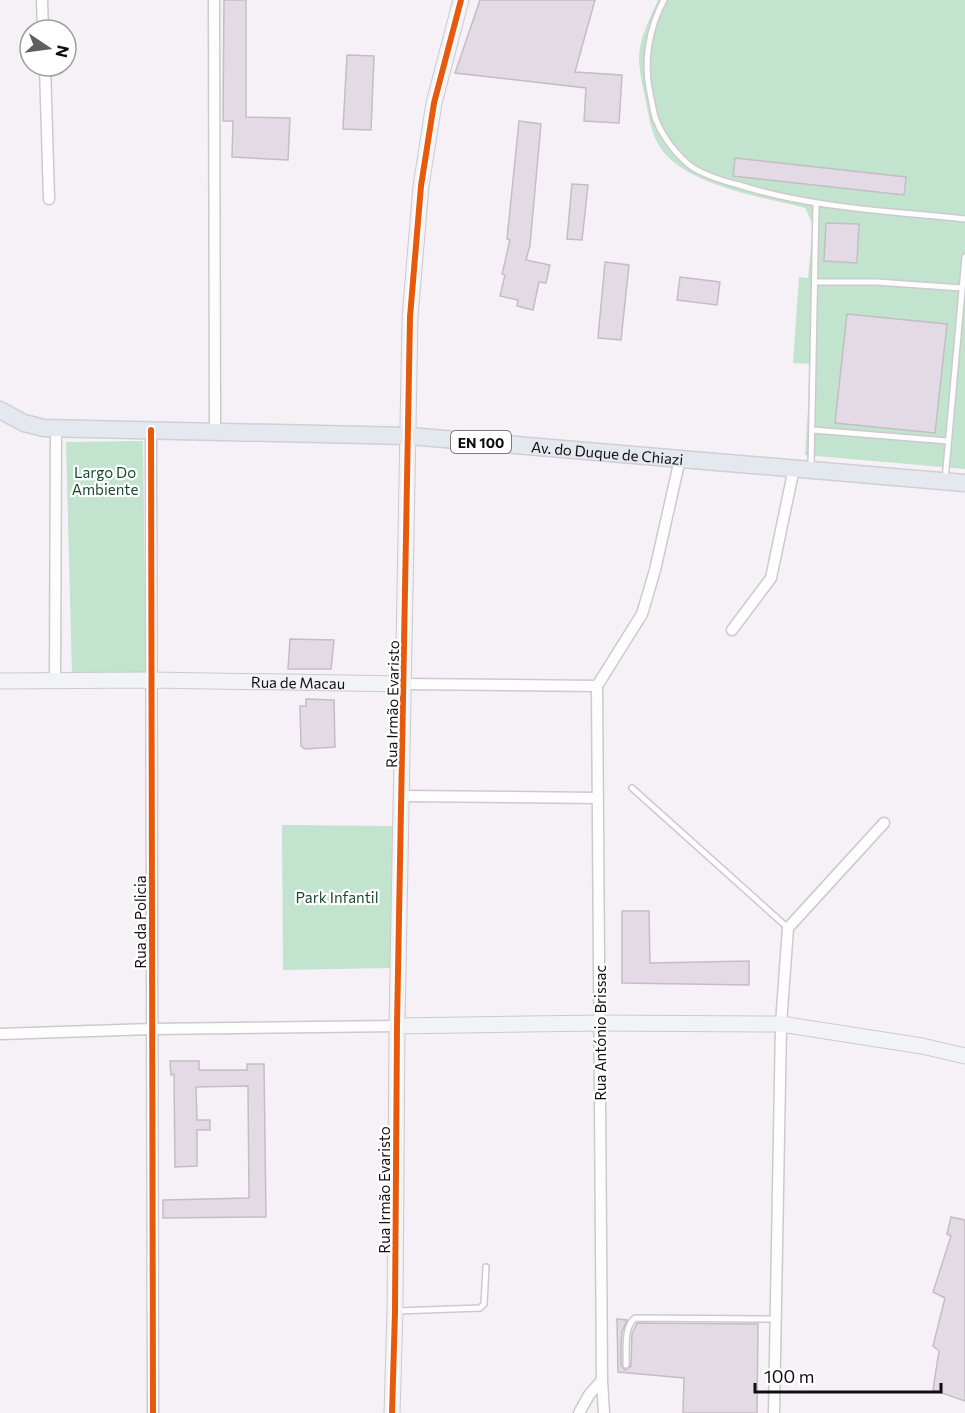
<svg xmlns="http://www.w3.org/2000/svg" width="965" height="1413" viewBox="0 0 965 1413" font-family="Commissioner,sans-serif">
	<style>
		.green { fill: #c2e3ce }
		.building { fill: #e3dae5; stroke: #c2bec3; stroke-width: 1.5 }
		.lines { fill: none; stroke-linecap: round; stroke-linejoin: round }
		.lane-casing { stroke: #cdc9cd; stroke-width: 8 }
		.street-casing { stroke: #cdc9cd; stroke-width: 13 }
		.secondary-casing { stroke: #cdc9cd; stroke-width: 17 }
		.primary-casing { stroke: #d1cfd1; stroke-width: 19 }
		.lane { stroke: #fefdfe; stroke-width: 5 }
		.street { stroke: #fefdfe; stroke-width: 10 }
		.secondary { stroke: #f2f3f6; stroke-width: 15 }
		.primary { stroke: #e4e8ef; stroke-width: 16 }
		.cycleway-casing { stroke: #fff; stroke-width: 10 }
		.cycleway { stroke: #e8590c; stroke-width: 6 }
		.labels { text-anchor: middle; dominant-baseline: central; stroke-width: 4.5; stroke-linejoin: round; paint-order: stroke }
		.shield { fill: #fff; stroke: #585659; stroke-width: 1.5 }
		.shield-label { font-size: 14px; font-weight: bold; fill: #110e12 }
		.street-label { font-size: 15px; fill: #110e12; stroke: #fff }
		.park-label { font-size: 15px; fill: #194a2e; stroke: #fff }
	</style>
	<rect width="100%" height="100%" fill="#f6f1f7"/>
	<path class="green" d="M658 0H965V469L805 455 811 364 793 363 799 277 808 278 813 224 805 208C762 197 689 186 662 150 652 137 649 118 646 102 643 89 640 75 639 61 638 41 650 18 658 0Z
		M143 441 146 674 72 676 66 442Z
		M282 825 394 826 390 968 283 970Z"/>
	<path class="building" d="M224 0H246V117L290 118 288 160 232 157 233 121H223Z
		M480 0H595L575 72 622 75 619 123 584 121 586 88 455 73Z
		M347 55 374 56 371 130 343 129Z
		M519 121 541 124 530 245 526 260 550 265 546 283 539 282 533 310 517 306 518 300 500 296 505 275 502 274 510 240 507 239Z
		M735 158 906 177 904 195 733 176Z
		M572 184 588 185 582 240 567 239Z
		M826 223 859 224 857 263 824 261Z
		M605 262 629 265 621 340 598 338Z
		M680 277 720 282 717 305 677 300Z
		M847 314 947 324 935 433 835 423Z
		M290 639 334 640 331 669H288Z
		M306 699 334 700 335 747 305 749 301 746 300 706H306Z
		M622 911H649L650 963 749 961V985L622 983Z
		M170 1061H199V1070H247V1064H264L266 1217 163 1218V1200L249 1198 248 1086 196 1087 197 1120H210V1130H197V1166L175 1167 174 1074 171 1075Z
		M951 1217 965 1220V1401L933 1390 939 1351 933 1346 945 1298 933 1292 951 1236 947 1234Z
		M617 1319 627 1320 622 1332 621 1346V1365L625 1370 631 1366 632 1334 637 1323 758 1324 757 1413H683L684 1378 618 1372Z"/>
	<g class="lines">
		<g class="lane-casing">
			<path id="lane" d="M664 0C649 27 643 63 650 93 652 102 653 112 656 120 663 137 677 156 692 167 706 176 723 181 739 185 812 208 889 211 965 219
				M815 282H877L962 288
				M813 430 948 441
				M811 466 816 204
				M945 480 965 257
				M632 788 788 928
				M397 1311 480 1308 484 1304 486 1267
				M626 1365C627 1350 623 1328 635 1318L776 1319"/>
		</g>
		<g class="street-casing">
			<path id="street" d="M42 0 43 30
				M214 0 215 432
				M45 66 49 199
				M151 430 153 1413
				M732 630 771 578 794 468
				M55 682 56 428
				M404 684 597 686
				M597 686 602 1380 604 1413
				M597 686 642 614 655 570 680 459
				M402 796 598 798
				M0 1034 151 1029 397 1026
				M579 1413 589 1395 602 1380
				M774 1413 781 1024 788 928 884 823"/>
		</g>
		<g class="secondary-casing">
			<g id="secondary">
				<path id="s1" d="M0 681 152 680 404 684"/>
				<path d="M397 1026 601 1023 781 1024 922 1046 965 1056"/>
				<path d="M392 1413 395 1311 397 1026 410 317 421 186 434 103 461 0"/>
			</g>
		</g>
		<g class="primary-casing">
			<g id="primary">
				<path id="s2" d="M0 410 24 423 44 428 409 436 965 483"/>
			</g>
		</g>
		<use href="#lane" class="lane"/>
		<use href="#street" class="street"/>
		<use href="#secondary" class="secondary"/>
		<use href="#primary" class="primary"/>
		<g class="cycleway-casing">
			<path id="cycleway" d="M151 430 153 1413
				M392 1413 395 1311 397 1026 410 317 421 186 434 103 461 0"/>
		</g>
		<use href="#cycleway" class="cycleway"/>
	</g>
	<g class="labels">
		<rect class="shield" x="451" y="431" width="60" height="22" rx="4.5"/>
		<g class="shield-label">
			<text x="481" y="442">EN 100</text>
		</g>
		<g class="street-label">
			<text stroke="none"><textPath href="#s2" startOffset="612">Av. do Duque de Chiazi</textPath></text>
			<text stroke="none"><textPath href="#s1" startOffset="298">Rua de Macau</textPath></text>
			<text transform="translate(392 704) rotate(-89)">Rua Irmão Evaristo</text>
			<text transform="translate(140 922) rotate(-90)">Rua da Policia</text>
			<text transform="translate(600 1033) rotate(-90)">Rua António Brissac</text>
			<text transform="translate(384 1190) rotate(-90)">Rua Irmão Evaristo</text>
		</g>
		<g class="park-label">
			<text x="105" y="472">Largo Do<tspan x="105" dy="17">Ambiente</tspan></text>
			<text x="337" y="897">Park Infantil</text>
		</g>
	</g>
	<g transform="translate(48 48) rotate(103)"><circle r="28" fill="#ffffff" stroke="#a09fa0" stroke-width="1.5"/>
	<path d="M0-4.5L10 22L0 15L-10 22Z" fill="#615d62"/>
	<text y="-9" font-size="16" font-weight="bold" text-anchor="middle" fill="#110e12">N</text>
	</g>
	<path d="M755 1383v9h186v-9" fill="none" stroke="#110e12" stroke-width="3"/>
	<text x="764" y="1383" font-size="18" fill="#110e12" stroke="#ffffff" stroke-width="4.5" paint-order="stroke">100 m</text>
</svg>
